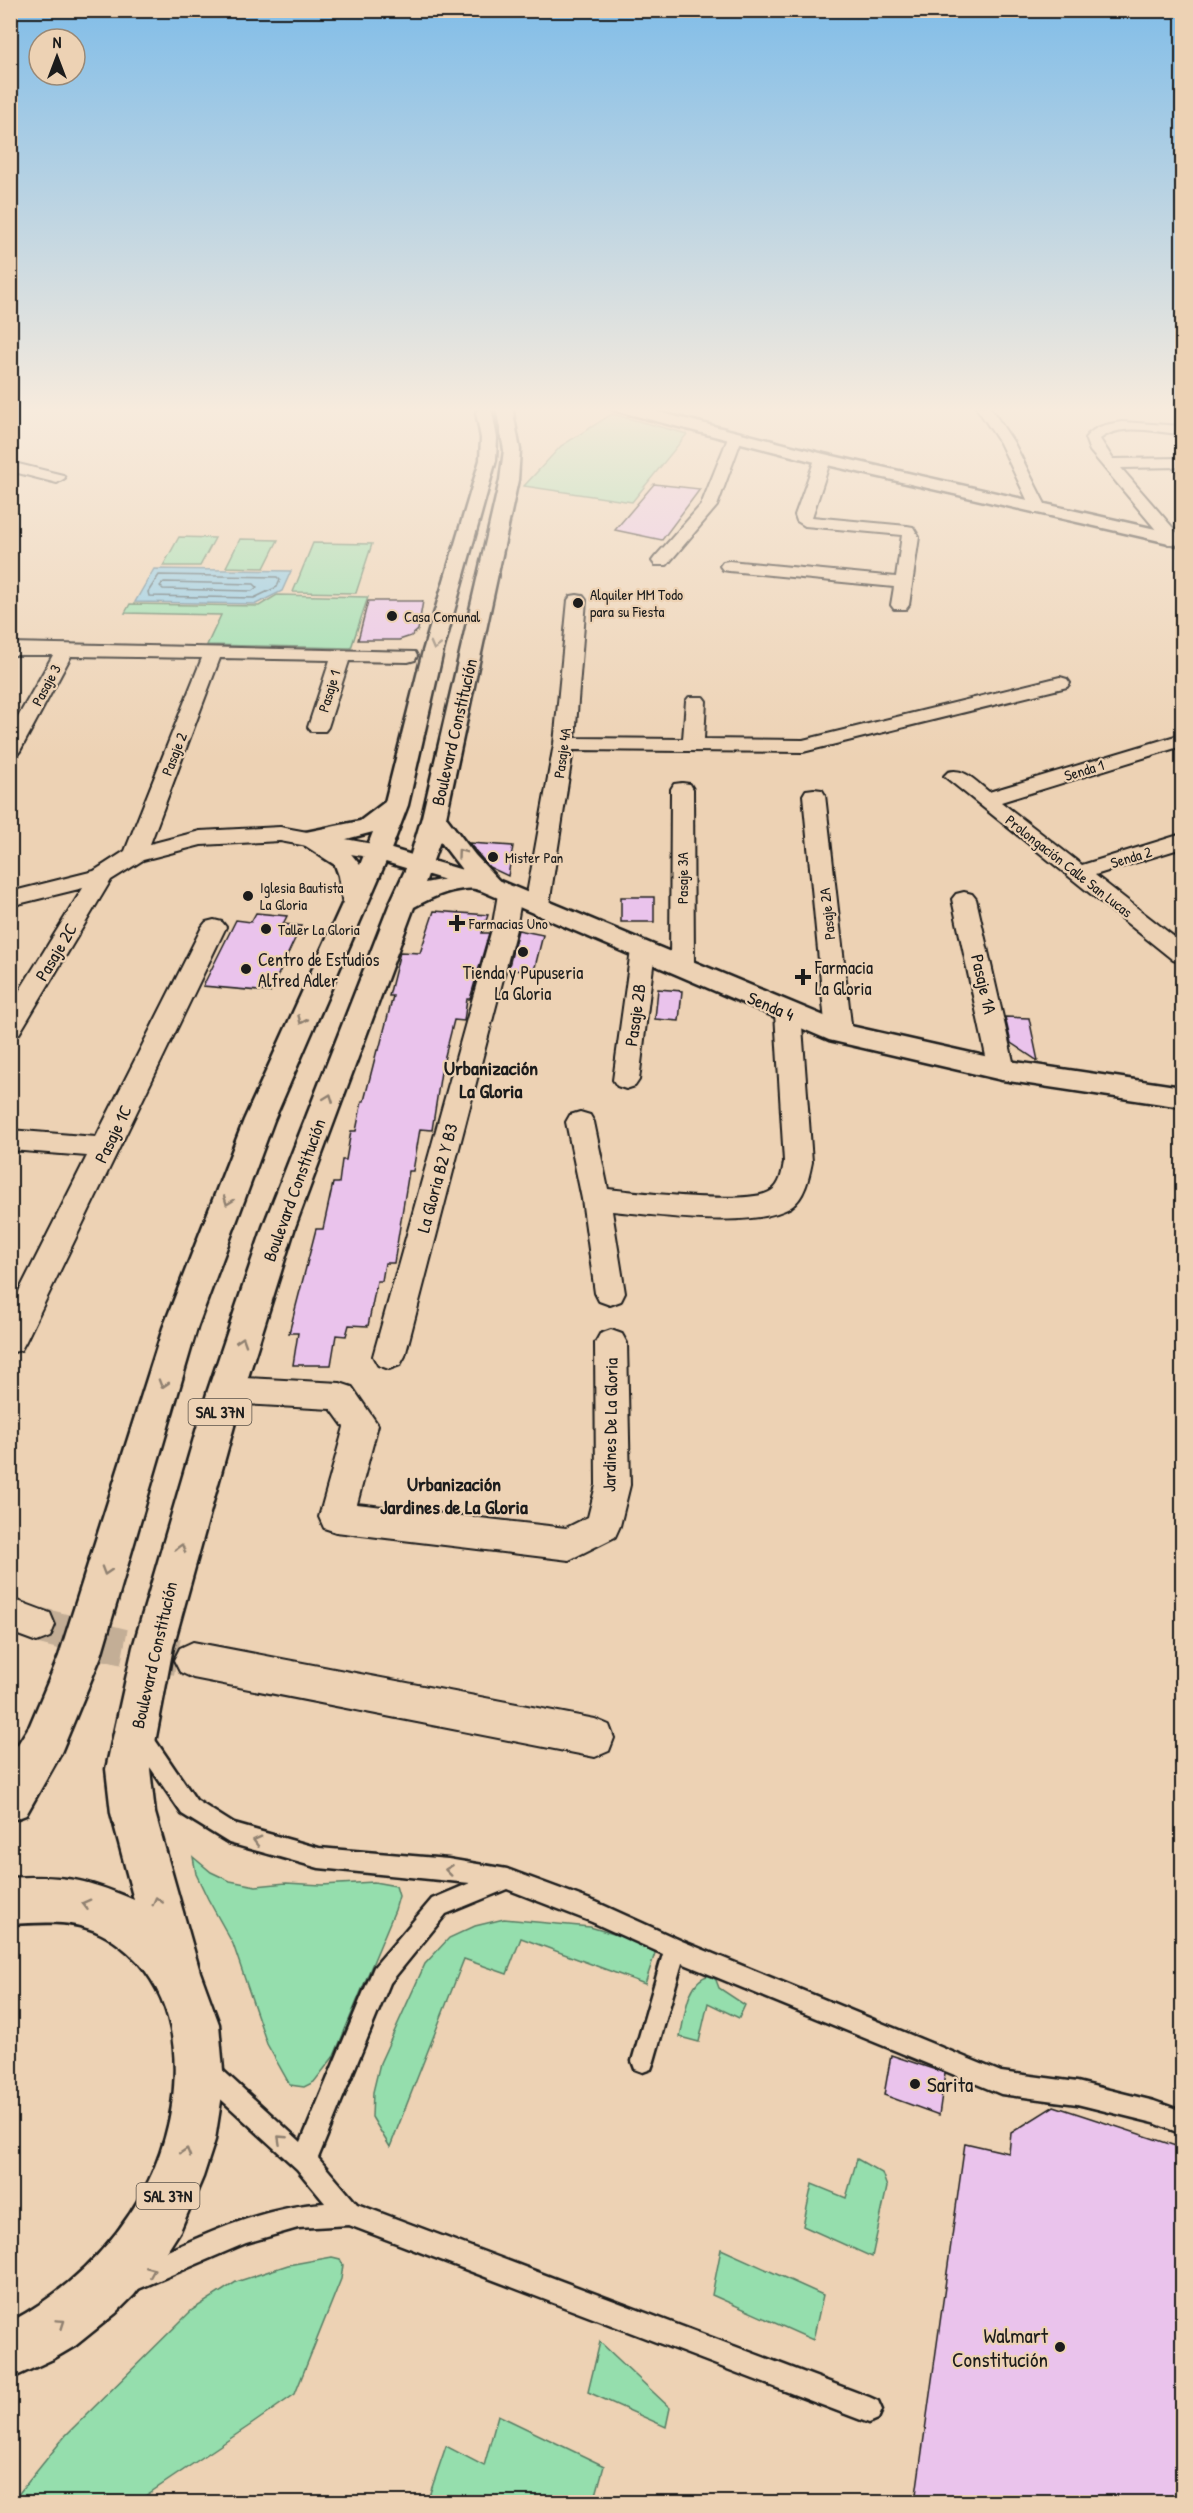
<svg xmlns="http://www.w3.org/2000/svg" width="1193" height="2513" viewBox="0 0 1193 2513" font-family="'Patrick Hand',sans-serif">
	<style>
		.green { fill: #95dead; stroke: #587d64; stroke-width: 1.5 }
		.water { fill: #88cae9; stroke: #5d8497; stroke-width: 1.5 }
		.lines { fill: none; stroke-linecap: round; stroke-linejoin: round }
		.shore { stroke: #47626e; stroke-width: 1.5 }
		.building { fill: #eac3ec; stroke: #1c1c1c; stroke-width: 1.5 }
		.street-tunnel { stroke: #c3ae96; stroke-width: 36; stroke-dasharray: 36 18; stroke-linecap: butt }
		.lane-casing { stroke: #1c1c1c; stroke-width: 5 }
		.street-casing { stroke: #1c1c1c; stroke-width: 4 }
		.secondary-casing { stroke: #1c1c1c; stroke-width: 5 }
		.highway-casing { stroke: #1c1c1c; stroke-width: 5 }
		.lane { fill: #edd2b4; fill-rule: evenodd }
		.street { fill: #edd2b4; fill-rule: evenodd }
		.secondary { fill: #edd2b4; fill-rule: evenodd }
		.highway { fill: #edd2b4; fill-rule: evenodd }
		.oneway { stroke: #8f8070 }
		.poi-dot { fill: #1c1c1c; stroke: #edd2b4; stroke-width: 2 }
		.labels { text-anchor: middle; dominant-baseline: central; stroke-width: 4.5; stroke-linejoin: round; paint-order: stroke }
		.far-poi-label { font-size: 15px; fill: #1c1c1c; stroke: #edd2b4; text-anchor: start }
		.far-street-label { font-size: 15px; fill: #1c1c1c; stroke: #edd2b4 }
		.shield { fill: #edd2b4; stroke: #5b534a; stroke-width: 1.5 }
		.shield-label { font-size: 16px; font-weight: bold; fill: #1c1c1c }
		.street-label { font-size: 18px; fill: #1c1c1c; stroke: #edd2b4 }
		.poi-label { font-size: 18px; fill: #1c1c1c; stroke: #edd2b4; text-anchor: start }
		.neighbourhood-label { font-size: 20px; font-weight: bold; fill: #1c1c1c; stroke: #edd2b4 }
		.near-poi-label { font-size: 21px; fill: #1c1c1c; stroke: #edd2b4; text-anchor: start }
	</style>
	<rect width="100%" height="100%" fill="#edd2b4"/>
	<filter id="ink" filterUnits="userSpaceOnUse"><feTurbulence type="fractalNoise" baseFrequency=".0167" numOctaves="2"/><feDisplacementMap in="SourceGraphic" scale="12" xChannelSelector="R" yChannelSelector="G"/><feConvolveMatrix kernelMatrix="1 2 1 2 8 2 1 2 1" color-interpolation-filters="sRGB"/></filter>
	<g filter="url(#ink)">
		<path class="green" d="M612 414 687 434 632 502 524 486 561 446Z
			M179 537 215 538 200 566H163Z
			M240 539 278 540 264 568 226 567Z
			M313 543 372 544 356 593 293 592Z
			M277 595 368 597 351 648 207 645 221 615 125 613 130 604 259 606Z
			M193 1857 211 1872 230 1881 256 1886 286 1883 322 1885 374 1882 396 1886 399 1896 395 1910 334 2056 314 2082 304 2087 290 2085 267 2044 233 1944 208 1899 196 1874Z
			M504 1919 590 1927 657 1947 645 1984 521 1938 507 1974 464 1959 390 2147 372 2117 373 2092 380 2063 425 1964 449 1938 475 1926Z
			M710 1975 716 1980 719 1988 745 2005 739 2018 708 2003 699 2042 680 2037C685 2018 686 1980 710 1975Z
			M857 2159 882 2173 887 2187 872 2257 803 2226 812 2184 846 2198Z
			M721 2249 823 2295 813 2340 712 2295Z
			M332 2257 340 2259 343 2265 341 2279 295 2394 252 2424 136 2502H12L66 2435 192 2310 236 2282 288 2265Z
			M600 2342 670 2408 666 2427 588 2392Z
			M498 2415 604 2466 594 2502H427L446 2446 484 2466Z"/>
		<path class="water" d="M154 569 291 571 282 591 256 604 135 602Z"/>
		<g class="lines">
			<path class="shore" d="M159 575 277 577 280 580 277 587 254 598 149 596 148 592Z
				M164 582 254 584 257 587 252 591 163 589 160 586Z"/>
		</g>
		<path class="building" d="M654 484 700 489 662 540 615 530Z
			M368 601H423L418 630 411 636 399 640H358Z
			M469 843 513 846 508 876 489 867Z
			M621 897H654V922H621Z
			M434 911 488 915 482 933H489L470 999H467L464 1021 454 1020 441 1072 432 1130 420 1129 413 1171H409L394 1263H385L382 1281H377L368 1326 349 1325 346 1336 336 1335 331 1365H293L298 1333H289L316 1229H323L333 1183H339L342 1160H346L351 1131H356L362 1101H364L377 1050H379L393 996H389L400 952 420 953Z
			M256 913 287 916 283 924 301 926 270 992 203 986 236 920 251 922Z
			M518 930 543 935 534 971 508 970Z
			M658 989 682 991 679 1021 655 1019Z
			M1005 1017 1029 1018 1038 1061 1011 1043Z
			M891 2055 945 2073 939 2115 884 2095Z
			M1054 2106 1182 2148V2502H915L965 2143 1009 2153 1011 2133Z"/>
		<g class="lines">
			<path class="street-tunnel" d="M37 1625 120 1646 193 1660"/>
			<g class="lane-casing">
				<path id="lane" d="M142 1728 149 1731 196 1800 234 1824 319 1848 448 1859 507 1869 596 1902 682 1941 1001 2072 1077 2082 1154 2101 1182 2111V2134L1154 2123 1077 2104 1001 2094 682 1963 654 2061 651 2069 643 2072 635 2069 632 2061 663 1954 592 1922 507 1889 446 1914 390 1983 318 2158 357 2204 869 2397 878 2401 882 2410 878 2419 869 2423 349 2225 298 2228 246 2243 136 2290 127 2287 124 2278 127 2269C191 2242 255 2207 325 2203L297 2169 201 2081 198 2073 201 2065 209 2062 217 2065 301 2142 374 1967 432 1899 470 1883 319 1868 229 1843 182 1814 135 1745 132 1738 135 1731Z"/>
			</g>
			<g class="street-casing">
				<path id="street" d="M976 407H990L1014 443 1048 510 1046 513H1034L1032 510 1000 443Z
					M1122 422 1182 426V434C1156 433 1122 422 1100 439L1113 459 1182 458V467L1121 468 1180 536 1182 540 1180 544H1168L1090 451 1085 438C1094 426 1108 424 1122 422Z
					M735 434 742 438 717 506 667 565H655L652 561 655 557 701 505 728 438Z
					M823 454 831 459 812 517 907 526 913 527 919 537 909 605 906 609H894L891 605 894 587 729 571 723 570 720 566 723 562 729 561 896 577 902 535 805 526 797 521 795 515 815 459Z
					M10 462 63 475 65 478 57 483 10 471Z
					M577 595 583 596 586 600 575 738 683 739 686 701 689 697H703L706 701 704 739 803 740 1060 677 1067 679 1070 683 1067 687 803 752 573 750 549 905 545 910 537 912 529 910 525 905 554 744 568 600 571 596Z
					M10 643 415 652 417 656 415 660 408 662 349 661 328 727 325 731H311L308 727 330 660 220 658 150 844 200 831 280 827 378 845 386 847 389 852 386 857 378 859 280 841 201 845 143 860 111 880 19 1034 10 1036V1006L83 888 10 906V892L94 871 125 851 202 658 71 656 20 751 17 755 10 757V731L53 655H10Z
					M1182 734V746L1001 802 1082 865 1182 834V848L1095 875 1182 943V963L1173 960 944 776 948 772C964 767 976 782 989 792Z
					M682 783 690 784 693 789 694 967 691 972 682 975 673 972 670 967 671 789 674 784Z
					M814 789 822 790 825 795 852 1033 848 1039 839 1041 830 1039 826 1033 803 795 806 790Z
					M510 887 518 889 522 894 516 929 405 1356 400 1365 389 1369 378 1365 373 1356 492 929 498 894 502 889Z
					M964 892 972 894 976 899 1015 1070 1011 1076 1002 1079 993 1076 989 1070 952 899 956 894Z
					M214 920 222 922 226 927 26 1341 21 1350 10 1353V1309L87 1156 10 1150V1130L96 1137 202 927 206 922Z
					M643 943 652 945 655 950 639 1080 635 1086 626 1089 617 1086 613 1080 631 950 634 945Z
					M788 1005 797 1007 801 1013 812 1162C809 1177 805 1198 791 1207 752 1230 657 1215 612 1211L625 1293 621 1301 610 1305 599 1301 595 1293 582 1199 566 1122 570 1115 580 1112 590 1115 594 1122 608 1189C639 1192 749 1206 771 1191 781 1185 782 1172 784 1162L775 1013 779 1007Z
					M611 1330 622 1334 627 1343 630 1485 620 1526 615 1537 569 1560 336 1532 324 1528 319 1517 344 1427 331 1409 226 1403 215 1399 210 1390 215 1381 226 1377 340 1383 352 1387 378 1425 357 1504 566 1528 588 1517 596 1485 595 1343 600 1334Z
					M10 1598 50 1613 55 1625 50 1637 37 1642 10 1632Z
					M193 1642 595 1719 609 1725 614 1738 609 1751 595 1757 193 1678 180 1672 174 1660 180 1648Z"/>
			</g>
			<g class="secondary-casing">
				<path id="secondary" d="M611 407H638L824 454 1182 535V546L823 464 613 410Z
					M378 845 500 881 846 1025 1002 1060 1182 1087V1107L1002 1080 829 1040 482 891 369 857 366 852 369 847Z"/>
			</g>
			<g class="highway-casing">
				<path id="highway" d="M484 407 492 412 497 438 496 460 443 651 408 805 390 852 274 1120 197 1328 101 1656 60 1755 26 1815 10 1821V1757L30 1725 59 1656 163 1328 244 1120 343 902 339 876 335 865 301 843 298 838 301 833 360 821 385 802 423 651 480 460 481 438 476 412ZM373 832 360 865 348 850 335 842Z
					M496 407H512L520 450 518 480 446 817 475 855 504 886 500 891C490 894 486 891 478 889 456 886 432 897 414 907L295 1227 244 1390 173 1647 150 1769 155 1813 200 1972 219 2024 224 2082 215 2140 203 2177 180 2231 166 2253 134 2295 116 2313 75 2346 53 2359 10 2379V2322C65 2293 112 2248 142 2194 179 2127 193 2025 139 1963 125 1948 107 1934 87 1928 62 1920 36 1923 10 1924V1878C63 1875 85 1879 134 1900L111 1813 106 1769 133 1647 208 1390 263 1227 390 903 408 864 422 817 500 480 504 450ZM440 841 466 875 425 883Z"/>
			</g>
			<use href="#lane" class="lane"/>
			<use href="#street" class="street"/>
			<use href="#secondary" class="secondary"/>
			<use href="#highway" class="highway"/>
		</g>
		<defs><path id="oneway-chevron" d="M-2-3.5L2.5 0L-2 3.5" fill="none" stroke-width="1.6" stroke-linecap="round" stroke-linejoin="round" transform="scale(1.5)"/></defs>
		<g class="oneway">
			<use href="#oneway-chevron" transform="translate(435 646) rotate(105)"/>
			<use href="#oneway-chevron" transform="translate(461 853) rotate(-126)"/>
			<use href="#oneway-chevron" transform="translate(302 1020) rotate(114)"/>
			<use href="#oneway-chevron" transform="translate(329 1098) rotate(-69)"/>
			<use href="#oneway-chevron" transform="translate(228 1201) rotate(111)"/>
			<use href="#oneway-chevron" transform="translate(242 1341) rotate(-72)"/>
			<use href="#oneway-chevron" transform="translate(163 1384) rotate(107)"/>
			<use href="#oneway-chevron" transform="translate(181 1548) rotate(-74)"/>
			<use href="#oneway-chevron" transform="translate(106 1571) rotate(107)"/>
			<use href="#oneway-chevron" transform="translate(257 1841) rotate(-165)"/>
			<use href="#oneway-chevron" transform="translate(449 1870) rotate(-173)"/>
			<use href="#oneway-chevron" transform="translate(157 1901) rotate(-105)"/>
			<use href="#oneway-chevron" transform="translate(86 1904) rotate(-165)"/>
			<use href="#oneway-chevron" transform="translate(281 2139) rotate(-137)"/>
			<use href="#oneway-chevron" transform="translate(186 2152) rotate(-73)"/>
			<use href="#oneway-chevron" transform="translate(151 2271) rotate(-23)"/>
			<use href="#oneway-chevron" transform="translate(61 2323) rotate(-34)"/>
		</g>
	</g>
	<linearGradient id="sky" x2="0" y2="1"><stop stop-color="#81bde8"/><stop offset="0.54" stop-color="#f7ebdd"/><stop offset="1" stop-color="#f7ebdd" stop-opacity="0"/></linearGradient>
	<rect width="1193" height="759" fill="url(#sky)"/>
	<g class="poi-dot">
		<circle cx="578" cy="603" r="6"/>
		<circle cx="392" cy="616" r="6"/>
		<circle cx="493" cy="857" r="6"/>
		<circle cx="248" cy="896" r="6"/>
		<path d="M454 914h6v6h6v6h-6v6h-6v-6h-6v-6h6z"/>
		<circle cx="266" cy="929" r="6"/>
		<circle cx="523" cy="952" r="6"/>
		<circle cx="246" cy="969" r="6"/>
		<path d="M800 968h6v6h6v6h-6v6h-6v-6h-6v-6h6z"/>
		<circle cx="915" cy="2084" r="6"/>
		<circle cx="1060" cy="2347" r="6"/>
	</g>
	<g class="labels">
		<g class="far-poi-label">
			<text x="590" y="594">Alquiler MM Todo<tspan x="590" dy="17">para su Fiesta</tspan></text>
			<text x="404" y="616">Casa Comunal</text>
			<text x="505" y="857">Mister Pan</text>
			<text x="260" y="887">Iglesia Bautista<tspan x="260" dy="17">La Gloria</tspan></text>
			<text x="469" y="923">Farmacias Uno</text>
			<text x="278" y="929">Taller La Gloria</text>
		</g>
		<g class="far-street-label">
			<text transform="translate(46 685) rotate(-62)">Pasaje 3</text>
			<text transform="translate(329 691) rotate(-73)">Pasaje 1</text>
			<text transform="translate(562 753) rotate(-82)">Pasaje 4A</text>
			<text transform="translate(174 754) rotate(-69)">Pasaje 2</text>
			<text transform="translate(1084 770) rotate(-17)">Senda 1</text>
			<text transform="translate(1131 857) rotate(-17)">Senda 2</text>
			<text transform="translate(1069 866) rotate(38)">Prolongación Calle San Lucas</text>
			<text transform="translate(682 878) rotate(-90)">Pasaje 3A</text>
			<text transform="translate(827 914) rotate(-96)">Pasaje 2A</text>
		</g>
		<g class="shield">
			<rect x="188.5" y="1399" width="63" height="26" rx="4.5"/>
			<rect x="136.5" y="2183" width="63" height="26" rx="4.5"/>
		</g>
		<g class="shield-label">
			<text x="220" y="1412">SAL 37N</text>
			<text x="168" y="2196">SAL 37N</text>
		</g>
		<g class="street-label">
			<text transform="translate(454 732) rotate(-77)">Boulevard Constitución</text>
			<text transform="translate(56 952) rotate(-59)">Pasaje 2C</text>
			<text transform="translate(984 984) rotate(77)">Pasaje 1A</text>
			<text transform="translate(771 1006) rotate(23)">Senda 4</text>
			<text transform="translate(635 1015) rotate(-82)">Pasaje 2B</text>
			<text transform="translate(113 1134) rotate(-64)">Pasaje 1C</text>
			<text transform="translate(437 1178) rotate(-75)">La Gloria B2 Y B3</text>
			<text transform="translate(294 1190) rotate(-70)">Boulevard Constitución</text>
			<text transform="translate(610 1425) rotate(-89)">Jardines De La Gloria</text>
			<text transform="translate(154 1655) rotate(-77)">Boulevard Constitución</text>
		</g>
		<g class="poi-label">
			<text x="258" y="959">Centro de Estudios<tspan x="258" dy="21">Alfred Adler</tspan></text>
			<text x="815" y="967">Farmacia<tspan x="815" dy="21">La Gloria</tspan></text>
			<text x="523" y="972" text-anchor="middle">Tienda y Pupuseria<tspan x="523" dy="21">La Gloria</tspan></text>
		</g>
		<g class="neighbourhood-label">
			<text x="491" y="1067">Urbanización<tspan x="491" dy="23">La Gloria</tspan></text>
			<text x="454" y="1483">Urbanización<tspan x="454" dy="23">Jardines de La Gloria</tspan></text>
		</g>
		<g class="near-poi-label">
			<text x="927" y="2084">Sarita</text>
			<text x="1048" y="2335" text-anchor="end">Walmart<tspan x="1048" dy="24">Constitución</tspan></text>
		</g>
	</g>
	<rect width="1193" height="2513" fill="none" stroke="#edd2b4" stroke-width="36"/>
	<rect x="18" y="18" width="1157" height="2477" fill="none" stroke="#1c1c1c" stroke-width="2" filter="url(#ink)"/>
	<g transform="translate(57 57)"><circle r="28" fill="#edd2b4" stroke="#998977" stroke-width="1.5"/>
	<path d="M0-4.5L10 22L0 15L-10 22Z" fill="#1c1c1c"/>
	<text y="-9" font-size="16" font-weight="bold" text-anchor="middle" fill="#1c1c1c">N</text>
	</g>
</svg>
